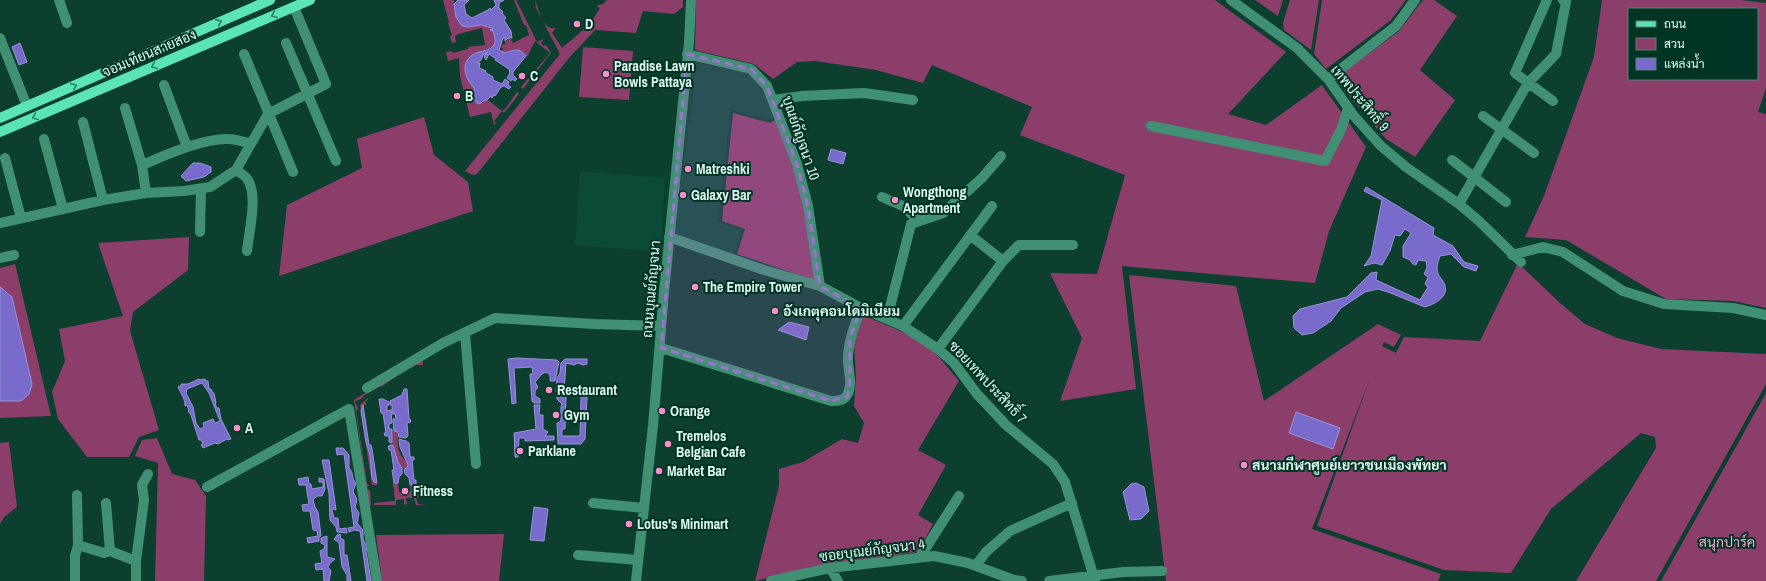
<svg xmlns="http://www.w3.org/2000/svg" width="1766" height="581" viewBox="0 0 1766 581" font-family="'Archivo Narrow',Sarabun,sans-serif">
	<style>
		.built { fill: #0b4a37 }
		.green { fill: #8c3e6a; fill-rule: evenodd }
		.water { fill: #786bcb; stroke: #9795d5; fill-rule: evenodd }
		.lines { fill: none; stroke-linecap: round; stroke-linejoin: round }
		.minor { stroke: #409074; stroke-width: 10 }
		.major { stroke: #5be4b5; stroke-width: 10 }
		.oneway { stroke: #298366 }
		.marked { fill: #9e73cf; fill-opacity: 0.2; stroke: #9e73cf; stroke-width: 3; stroke-dasharray: 8 5; stroke-linejoin: round }
		.poi-dot { fill: #f98fc9; stroke: #003425; stroke-width: 1.5 }
		.labels { text-anchor: middle; dominant-baseline: central; stroke-width: 4; stroke-linejoin: round; paint-order: stroke }
		.poi-label { font-size: 14px; font-weight: bold; fill: #dff8ed; stroke: #003425; text-anchor: start }
		.street-label { font-size: 14px; fill: #dff8ed; stroke: #003425 }
		.park-label { font-size: 14px; fill: #f4a7cf; stroke: #003425 }
	</style>
	<rect width="100%" height="100%" fill="#0d3f2f"/>
	<path class="built" d="M697 64 750 72 765 88 775 117 770 120 731 110 718 222 742 230 734 255 674 235Z
		M580 171 665 178 661 252 575 245Z"/>
	<path class="green" d="M443 0H454L455 12 468 27 481 25 492 28 493 30 491 29C497 34 496 41 492 47 487 50 480 50 474 54 459 63 465 79 475 89L471 96 475 102 481 104 483 101 488 100 502 111 505 109 517 92 519 94 504 113 502 111 494 121 496 123 494 125 491 112 470 117 460 76 459 58 448 61 446 52 452 51 453 53 468 49V47L485 45 482 28 458 34 455 36 456 42 452 43 450 36 452 35 448 23 449 22Z
		M514 0H516L537 42 543 39V41L541 42 543 46 546 45 551 53 523 89 521 87 550 53 535 41 527 57 524 53 514 50 505 53 501 52 503 49 501 47 502 45 505 44V41H507L508 38 511 39 513 43 529 35 526 25H524Z
		M535 0C539 8 541 31 556 28L552 33 562 48 589 25 600 8 597 6 598 5 603 4 607 0H683V7L674 14 643 11 636 33 595 30 569 58 477 174 473 175 465 171 560 54 536 8Z
		M696 0H1215L1286 52 1228 114 1266 125 1322 85 1366 147 1329 231 1315 283 1122 266 1136 389 1060 401 1082 338 1050 273 1097 274 1125 175 1020 135 1032 107 932 65 923 83 876 70 815 61 797 62 773 79 754 64 695 50Z
		M1255 0H1283L1278 16Z
		M1290 0H1319L1311 50 1284 30 1283 23Z
		M1322 0H1406L1391 20 1326 69 1314 54Z
		M1423 0H1434L1457 16 1420 70 1455 100 1415 157 1386 139 1335 79 1399 31Z
		M1602 0H1741L1766 3V88L1758 112 1766 114V308L1733 301 1666 299 1566 240 1525 237 1544 196 1594 57ZM1629 9H1757V79H1629Z
		M583 47 633 51 629 100 579 97Z
		M733 113 770 123 777 119 805 202 817 281 737 254 745 229 722 221Z
		M424 117 434 155 468 182 473 211 279 276 287 205 362 168 357 139Z
		M189 237 188 270 133 312 130 331 159 430 139 437 129 457H87L58 419 52 392 65 361 59 329 123 316 98 243Z
		M1518 263 1560 303 1585 324 1617 338 1661 349 1766 354V384L1656 581H1576L1656 448 1655 437 1641 433 1551 509 1511 573 1444 570 1317 526 1370 378 1312 529 1441 574 1438 581H1166L1129 275 1236 286 1264 401 1378 324 1401 335 1394 347 1384 342 1382 346 1396 353 1404 337 1480 341Z
		M15 264 51 416 0 418V268Z
		M862 315C888 326 919 336 939 357 946 365 952 373 959 381L918 450 946 465 918 515 933 524 918 552 825 564 755 581 779 486V469L803 462 842 439 858 443 864 423 854 406 856 377 854 344Z
		M421 358 423 360V365H414L412 368 411 366 381 387 380 386 363 396V398L356 401 355 403 357 405 358 410H356L367 484H369L367 488 370 491 371 505 369 506 354 400Z
		M1766 393V581H1661Z
		M368 398V400L366 401V405H363C359 419 367 441 370 455 372 464 371 473 375 483H377V485H372L360 405Z
		M396 430 399 434C396 443 398 455 407 462V468H402C395 461 390 440 393 431Z
		M157 438 172 474 195 480 206 496 204 581H155L158 463 135 456 142 440Z
		M9 442 17 507 4 517 0 524V443Z
		M393 483H398L399 492H401L403 496 408 495 409 491H411L410 485 418 484 417 488 419 497 416 498 418 504 426 505H416L414 498H406L407 504 404 505V499L396 500V505H374V503L395 501Z
		M504 534 499 581H382L376 535Z"/>
	<path class="water" d="M458 0H469L464 5 466 14 472 18 488 10 490 8 491 10 496 5 494 0H504L499 3V8L503 12 502 13 506 18 504 20 511 31 512 38H508L505 41V38H503L499 50 505 53C515 50 519 47 526 56L513 72V75L517 79 515 81 512 79 511 81 507 78 510 73 509 69 495 60 496 59 489 54 486 60 484 56 488 52 483 55 481 60 477 63H480L479 68 486 71 485 72 493 77V80L502 84 505 79 509 82 508 85 511 87 509 89 504 86 501 87 495 96 494 95 492 98 491 96 487 100 483 101 480 104C475 104 470 96 472 92L475 89C464 78 459 61 476 53 480 51 487 51 491 48 497 44 495 37 493 31L490 30 491 29H493L492 28 481 25 468 27 462 26 456 17 454 4Z
		M20 43 27 62 19 65 12 47Z
		M831 149 846 153 843 164 828 160Z
		M193 163H200L211 167V172L204 177 186 181 181 176Z
		M1366 187 1434 228 1433 235 1453 246 1464 262 1478 266 1476 271 1464 267 1451 254 1440 256C1439 259 1437 264 1437 268 1437 274 1440 277 1443 281 1452 296 1435 304 1425 307L1388 292 1378 289 1365 292 1341 308 1331 321 1313 333 1302 335 1294 328 1293 316 1300 309 1347 297 1371 273 1377 272 1376 280 1420 300 1428 287 1425 284 1428 277 1424 274 1427 268 1426 261 1418 260 1416 265 1413 264 1410 260 1403 257V246L1411 233 1405 229 1400 236 1395 235 1390 251 1382 265 1374 263 1364 266 1371 256 1382 200 1364 191Z
		M0 287 12 297 32 384 29 394 21 401H0Z
		M789 322 809 327 806 340 778 330Z
		M517 358 557 360 559 362 555 381H550V375L546 372 542 374 535 382 538 387 535 391V396L540 399V403H534L532 401 530 374H533L532 367 514 368 516 403 512 404 508 359Z
		M565 359H587V364L583 365 578 363 574 365 566 363 564 392H556L557 378 560 373 561 363Z
		M199 379 200 380 205 379 206 381H208L209 389H211L213 393H214L216 403 215 404 217 408H219L221 419 231 439 228 440 227 439 218 444 215 443 203 448 201 445 203 444 201 440H199L191 415 188 411 189 410 187 405 185 406C185 398 181 394 178 387L181 386V384H188ZM202 383 209 393 220 421 215 423 213 419 203 423 204 427 200 429 196 423 193 407 186 393 187 389Z
		M404 389H407L409 419H410L411 422 407 423 408 436 406 438 399 437 398 432 394 431 393 419H396L395 414H392V405H390V401L402 395Z
		M564 394 566 396 565 429H562V436H580L581 396 587 397 585 439 581 444H558L557 423 560 422C563 416 559 410 562 404L557 399V395Z
		M379 399H383L389 402V405L387 406V411L391 410 392 423 389 424V429H392V443L389 442V436H385L384 433H386L383 413H381Z
		M363 405 369 445H371L372 449 377 483 374 482 372 478 370 455 366 442 361 411Z
		M534 405H540L539 415H543V429L548 432 545 436H554V440L525 441V438H519L518 457H515L514 433 536 429Z
		M1296 412 1340 428 1333 449 1289 433Z
		M399 439 406 441 409 443 410 457H414V460H412L414 480H416V484L410 485 409 478 405 474 404 469 407 468 408 465 400 447Z
		M390 445H393L398 462 402 468V474L399 477 398 483H394L392 470H394L391 450H389L388 447Z
		M336 448H343L349 455V468C354 472 351 479 356 483L353 491 357 500 355 507 359 513 357 523 363 530V539L367 547 366 551 371 581H367L360 531 354 530 349 532 348 528 354 527 344 454 337 455Z
		M322 460H329L336 510 334 509 332 510 334 518H338L339 529 346 528 347 533 337 532 336 527 330 520 329 493Z
		M308 477 309 484H311L312 489 323 487V482H319V478L324 479 325 489 322 496H317L313 500 315 507 318 512 321 536 319 537V541L308 543 307 538 318 536 317 531 313 530 310 511H303L302 505 309 504 306 485H299L298 479Z
		M1136 483 1144 487 1149 511 1141 519 1130 520 1123 492 1131 484Z
		M534 507 548 509 544 541 530 540Z
		M338 534 341 535 340 538 344 540V555H347L351 581H347V575L342 567 339 543 334 539Z
		M327 536V557L335 559 330 563 328 567 331 571 329 581H324L323 569 316 570 315 564 322 563 320 551 324 549 325 545 321 543V538Z"/>
	<g class="lines">
		<path class="minor" d="M59 0 67 23
			M1231 0 1297 48 1328 79 1354 116 1381 146 1406 167 1459 204 1479 221 1521 262
			M1547 0 1515 73 1553 101
			M0 38 27 106
			M286 43 336 161
			M244 54 293 172
			M687 54 751 69 767 86 797 164 808 206 820 286
			M1328 79 1396 26 1415 0
			M164 85 187 147
			M773 100 802 96 864 93 913 100
			M125 108 142 165 146 193
			M1483 116 1534 153
			M83 122 103 200
			M1151 126 1325 161 1341 130 1348 108
			M44 139 63 209
			M5 158 21 218
			M1452 160 1506 202
			M142 165C166 155 203 138 229 139 235 139 243 142 250 143
			M236 170C240 173 246 176 248 180 258 197 249 231 247 251
			M882 197 903 206 919 221
			M1459 204 1528 83 1556 54 1566 2 1563 0
			M0 223 103 200 146 193 184 191 210 187 236 170 268 114 326 84 294 7
			M200 232 201 189
			M970 235 1003 261
			M669 237 764 270 820 286 861 308 903 326 938 349 954 363 977 394 1006 425 1053 464 1065 482 1095 581
			M1512 255 1543 247 1563 252 1623 291 1664 304 1733 308 1766 315
			M0 258 14 255
			M887 319 911 224 943 213 982 178 1001 156
			M903 326 992 206
			M465 333 476 464
			M661 348 831 401C837 401 844 401 847 395 854 384 847 369 848 356 849 339 855 324 861 308
			M938 349 1003 261 1019 245H1073
			M367 388 443 343 495 318 594 324 661 326
			M207 487 349 409 377 581
			M106 503 110 551
			M593 503 644 508
			M78 545 104 553 110 551 136 561
			M578 555 638 560
			M920 557 959 496
			M976 565 986 552 1010 531 1072 503
			M830 568 838 581
			M75 581V556L78 545 77 495
			M136 581V561L144 500 142 485 148 474
			M636 581 653 426 664 292 689 43 691 0
			M771 581 830 568 934 556 968 563 1014 580 1022 581
			M1049 581 1123 572 1162 571"/>
		<path class="major" d="M0 118 270 0
			M0 132 310 0"/>
	</g>
	<defs><path id="oneway-chevron" d="M-2-3.5L2.5 0L-2 3.5" fill="none" stroke-width="1.6" stroke-linecap="round" stroke-linejoin="round"/></defs>
	<g class="oneway">
		<use href="#oneway-chevron" transform="translate(274 15) rotate(157)"/>
		<use href="#oneway-chevron" transform="translate(219 22) rotate(-24)"/>
		<use href="#oneway-chevron" transform="translate(154 66) rotate(157)"/>
		<use href="#oneway-chevron" transform="translate(74 86) rotate(-24)"/>
		<use href="#oneway-chevron" transform="translate(35 117) rotate(157)"/>
	</g>
	<path class="marked" d="M687 54 751 69 767 86 797 164 808 206 820 286 861 308 850 338V388L847 397 831 401 661 348Z"/>
	<g class="poi-dot">
		<circle cx="577" cy="24" r="4"/>
		<circle cx="606" cy="74" r="4"/>
		<circle cx="522" cy="76" r="4"/>
		<circle cx="457" cy="96" r="4"/>
		<circle cx="688" cy="169" r="4"/>
		<circle cx="683" cy="195" r="4"/>
		<circle cx="895" cy="200" r="4"/>
		<circle cx="695" cy="287" r="4"/>
		<circle cx="775" cy="311" r="4"/>
		<circle cx="549" cy="390" r="4"/>
		<circle cx="662" cy="411" r="4"/>
		<circle cx="556" cy="415" r="4"/>
		<circle cx="237" cy="428" r="4"/>
		<circle cx="668" cy="444" r="4"/>
		<circle cx="520" cy="451" r="4"/>
		<circle cx="1244" cy="465" r="4"/>
		<circle cx="659" cy="471" r="4"/>
		<circle cx="405" cy="491" r="4"/>
		<circle cx="629" cy="524" r="4"/>
	</g>
	<g class="labels">
		<g class="poi-label">
			<text x="585" y="24">D</text>
			<text x="614" y="66">Paradise Lawn<tspan x="614" dy="16">Bowls Pattaya</tspan></text>
			<text x="530" y="76">C</text>
			<text x="465" y="96">B</text>
			<text x="696" y="169">Matreshki</text>
			<text x="903" y="192">Wongthong<tspan x="903" dy="16">Apartment</tspan></text>
			<text x="691" y="195">Galaxy Bar</text>
			<text x="703" y="287">The Empire Tower</text>
			<text x="783" y="311">อังเกตุคอนโดมิเนียม</text>
			<text x="557" y="390">Restaurant</text>
			<text x="670" y="411">Orange</text>
			<text x="564" y="415">Gym</text>
			<text x="245" y="428">A</text>
			<text x="676" y="436">Tremelos<tspan x="676" dy="16">Belgian Cafe</tspan></text>
			<text x="528" y="451">Parklane</text>
			<text x="1252" y="465">สนามกีฬาศูนย์เยาวชนเมืองพัทยา</text>
			<text x="667" y="471">Market Bar</text>
			<text x="413" y="491">Fitness</text>
			<text x="637" y="524">Lotus's Minimart</text>
		</g>
		<g class="street-label">
			<text transform="translate(149 53) rotate(-23)">จอมเทียนสายสอง</text>
			<text transform="translate(1360 98) rotate(50)">เทพประสิทธิ์ 9</text>
			<text transform="translate(801 138) rotate(71)">บุณย์กัญจนา 10</text>
			<text transform="translate(651 289) rotate(-85)">ถนนบุณย์กัญจนา</text>
			<text transform="translate(988 382) rotate(47)">ซอยเทพประสิทธิ์ 7</text>
			<text transform="translate(872 550) rotate(-7)">ซอยบุณย์กัญจนา 4</text>
		</g>
		<g class="park-label">
			<text x="1727" y="542">สนุกปาร์ค</text>
		</g>
	</g>
	<rect x="1628" y="8" width="130" height="72" fill="#003425" stroke="#598275"/>
	<rect x="1636" y="21" width="20" height="6" fill="#5be4b5" stroke="#598275"/>
	<text x="1664" y="28" font-size="12" fill="#dff8ed">ถนน</text>
	<rect x="1636" y="38" width="20" height="12" fill="#8c3e6a" stroke="#598275"/>
	<text x="1664" y="48" font-size="12" fill="#dff8ed">สวน</text>
	<rect x="1636" y="58" width="20" height="12" fill="#786bcb" stroke="#598275"/>
	<text x="1664" y="68" font-size="12" fill="#dff8ed">แหล่งน้ำ</text>
</svg>
